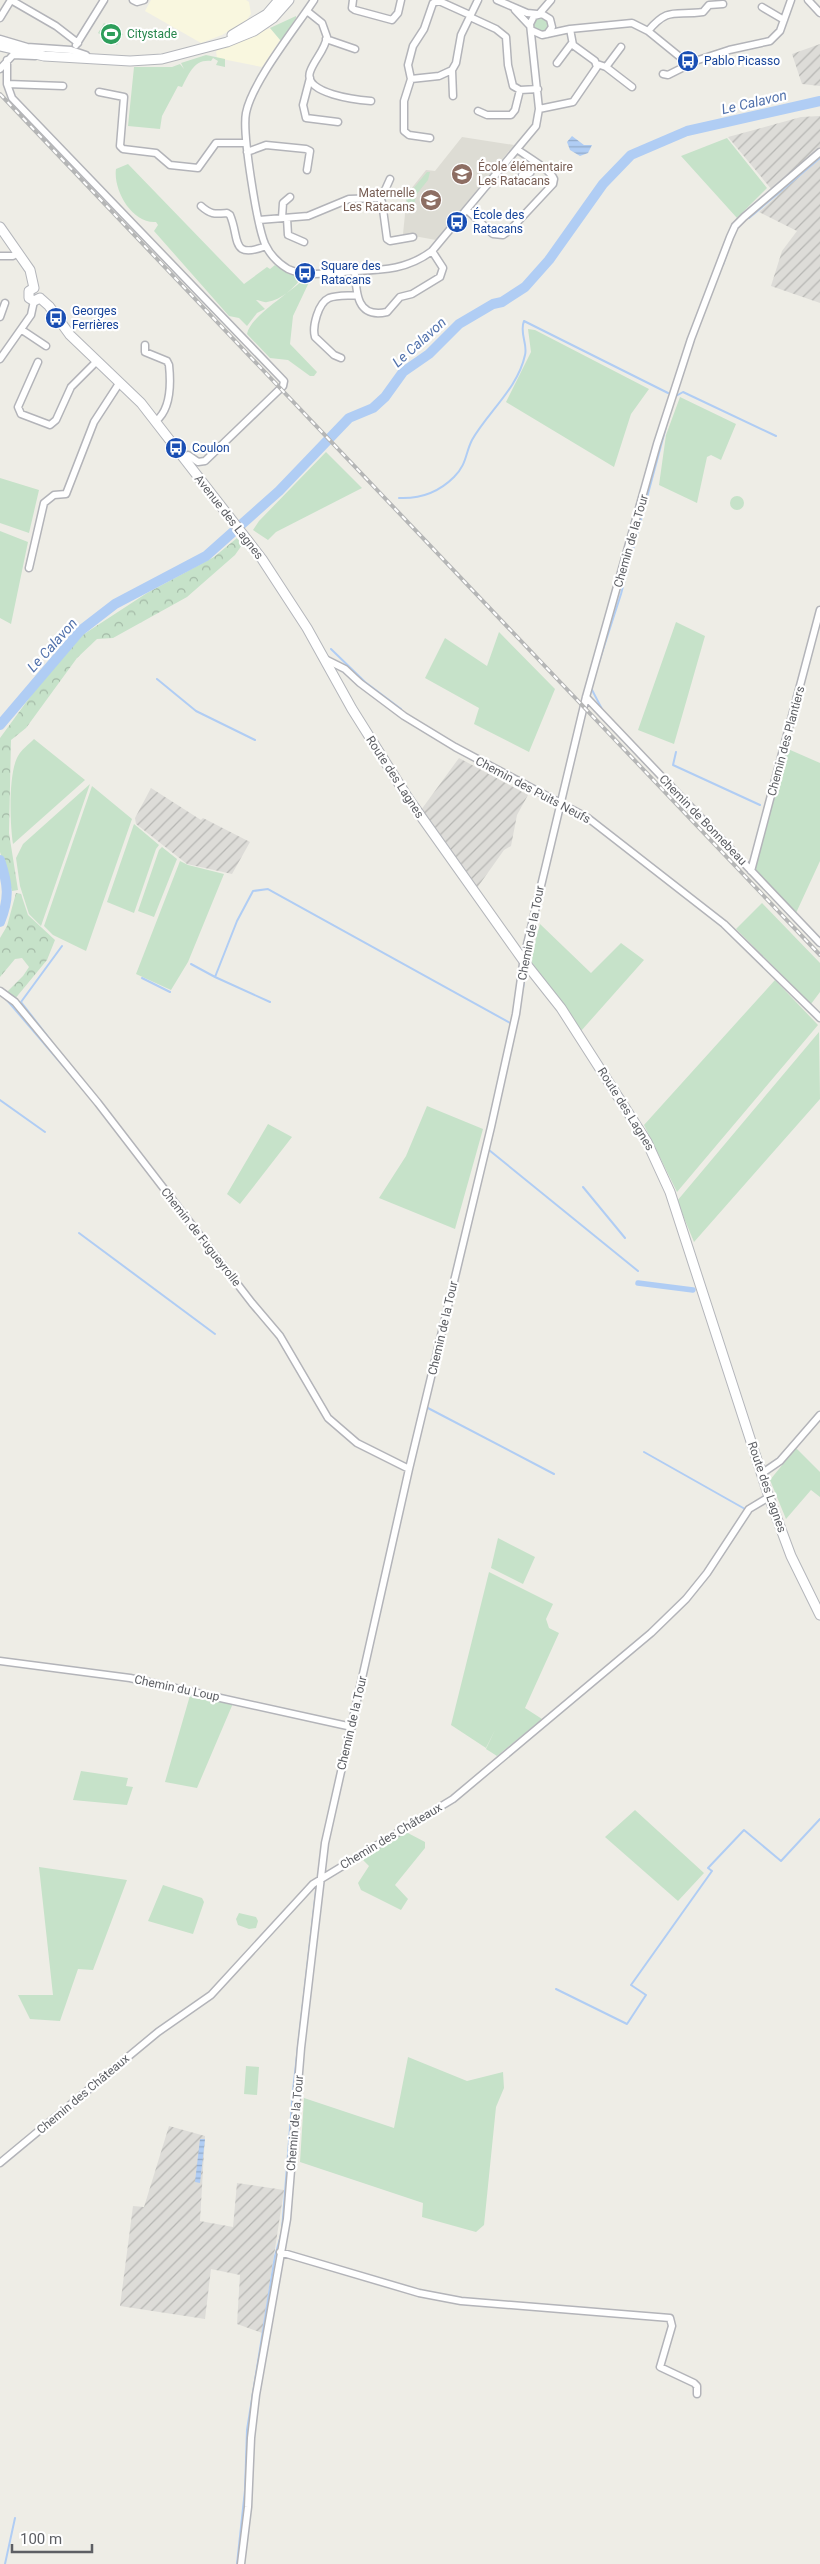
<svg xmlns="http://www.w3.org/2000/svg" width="820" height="2564" viewBox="0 0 820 2564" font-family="Roboto,sans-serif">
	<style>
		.commercial { fill: #f9f7df }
		.industrial { fill: url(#industrial-furrows) }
		.education { fill: #dddcd4 }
		.green { fill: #c6e2c9 }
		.forest { fill: url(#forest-crowns) }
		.water { fill: url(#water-rules) }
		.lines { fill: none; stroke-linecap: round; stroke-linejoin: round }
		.stream { stroke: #b0cdf4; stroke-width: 2 }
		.canal { stroke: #b0cdf4; stroke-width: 5.5 }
		.river { stroke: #b0cdf4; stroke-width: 10 }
		.street-casing { stroke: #b3b4b9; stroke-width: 9 }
		.secondary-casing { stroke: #b4b6bb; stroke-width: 11 }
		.street { stroke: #fff; stroke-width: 6 }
		.secondary { stroke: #fff; stroke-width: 9 }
		.rail-casing { stroke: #b5b6b6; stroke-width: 4 }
		.rail { stroke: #fff; stroke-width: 2; stroke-dasharray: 5.5; stroke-linecap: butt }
		.labels { text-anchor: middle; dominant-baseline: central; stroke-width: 4.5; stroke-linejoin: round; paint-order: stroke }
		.leisure-label { font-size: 12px; fill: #27864d; stroke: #fff; text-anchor: start }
		.transit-label { font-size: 12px; fill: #164399; stroke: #fff; text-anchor: start }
		.education-label { font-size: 12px; fill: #785e54; stroke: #fff; text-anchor: start }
		.street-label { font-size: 12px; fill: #5d5f64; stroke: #fff }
		.water-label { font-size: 14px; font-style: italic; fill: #5272ac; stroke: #fff }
	</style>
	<defs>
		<pattern id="industrial-furrows" width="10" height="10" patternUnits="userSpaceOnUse" patternTransform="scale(1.25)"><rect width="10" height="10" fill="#dddcd8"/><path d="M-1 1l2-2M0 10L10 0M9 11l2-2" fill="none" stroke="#b6b6b3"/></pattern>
		<pattern id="forest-crowns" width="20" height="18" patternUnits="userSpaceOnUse" patternTransform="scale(1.25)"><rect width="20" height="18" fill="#c6e2c9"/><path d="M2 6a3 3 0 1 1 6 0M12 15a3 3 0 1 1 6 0" fill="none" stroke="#a4baa7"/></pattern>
		<pattern id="water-rules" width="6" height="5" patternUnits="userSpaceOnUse" patternTransform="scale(1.25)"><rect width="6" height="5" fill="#b0cdf4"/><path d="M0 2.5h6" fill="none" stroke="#92aac9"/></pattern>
	</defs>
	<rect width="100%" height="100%" fill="#eeede6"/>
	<path class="commercial" d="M151 0H246L249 2 251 14 246 21 222 35 201 43 145 11Z
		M270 28 280 40 262 67 217 58 216 51Z"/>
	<path class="industrial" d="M820 44V86L802 84 792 54Z
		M820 116V303L771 286 782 251 797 231 759 212 777 196 728 137 801 117Z
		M459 758 528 795 517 815 511 846 504 850 477 888 421 810Z
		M151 788 201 820 203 818 250 842 232 874 187 864 136 824 135 818Z
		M169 2126 205 2136 200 2221 233 2227 237 2183 284 2190 262 2333 237 2324 240 2275 211 2269 205 2319 120 2306 133 2206 144 2207Z"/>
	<path class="education" d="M462 137 514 145 436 240 403 234 407 194 426 170 435 171Z"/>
	<path class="green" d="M296 16V18L281 41 270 28Z
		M534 25a7 7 0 1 1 14 0a7 7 0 1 1-14 0Z
		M104 23 123 34 117 45 98 33Z
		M206 55 225 59V67L216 65 218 61 213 58 211 61C194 59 189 74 182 87L178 86 162 116 160 129 128 126 134 67H172L180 64 184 69 181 63Z
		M727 138 767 188 737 218 681 156Z
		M128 164 244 284 267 267 270 269 275 265 287 273 303 277C293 288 282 300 267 302 264 303 259 300 256 300L265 309 257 313 247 326 239 318 229 316 154 231 158 225 156 222C132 224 113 190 116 169Z
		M427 172H430L428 180 416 195 413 213 406 207 407 196Z
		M306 277 311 278 293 316 290 344 317 372 314 376H310L288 360 270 358 247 334C250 316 292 292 306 277Z
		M528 329 535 330 649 389 631 414 614 467 506 402 531 352Z
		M680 397 736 424 721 460 711 455 707 457 697 503 659 485 666 435Z
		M326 452 362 488 276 532 268 540 253 530 259 521Z
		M0 478 39 490 29 533 0 523Z
		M730 503a7 7 0 1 1 14 0a7 7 0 1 1-14 0Z
		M0 531 28 542 11 624 0 618Z
		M676 622 705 636 674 744 638 730Z
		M499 632 555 689 529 752 474 724 479 708 425 678 445 638 487 666Z
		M34 739 85 780 13 844C10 825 8 773 18 756 21 750 29 744 34 739Z
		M788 749 820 763V861L796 913 754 871Z
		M90 784 41 926 29 914 20 886 16 858 23 844Z
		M92 786 132 819 86 951 53 935 44 926Z
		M134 824 159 845 156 849 134 913 107 902Z
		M162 847 177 859 154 917 138 911 159 850Z
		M180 861 188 865 224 874 188 962 171 990 136 974Z
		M762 903 820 963V992L811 1004 736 929Z
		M540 924 591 973 621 943 644 960 581 1031 530 960Z
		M775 980 818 1025 677 1192 644 1125Z
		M819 1032 820 1099 694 1242 677 1201Z
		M427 1106 483 1129 455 1229 379 1198 406 1156Z
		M268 1124 292 1137 240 1204 227 1194Z
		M796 1448 820 1472V1497L811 1490 786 1519 770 1480Z
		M498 1538 535 1557 523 1584 491 1568Z
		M489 1572 553 1604 546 1619 549 1628 559 1633 525 1708 542 1719 497 1756 486 1749 495 1730 486 1748 451 1725Z
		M191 1692 234 1701 197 1788 165 1782Z
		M81 1771 128 1778 126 1786 133 1787 127 1805 73 1800Z
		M635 1810 704 1873 678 1901 605 1837Z
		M406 1832 425 1842V1848L395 1885 408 1899 401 1910 361 1890 358 1883 369 1866 363 1860 341 1870Z
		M39 1867 127 1880 93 1970 78 1969 60 2021 30 2019 18 1995H53Z
		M163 1885 202 1898 204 1902 193 1934 148 1921Z
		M239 1913 256 1917 258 1921 256 1928 249 1929 238 1925 236 1919Z
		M408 2057 467 2081 503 2072 504 2088 496 2107 484 2225 476 2232 422 2217 423 2203 300 2162 304 2098 394 2128Z
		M246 2066 259 2067 257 2095 244 2094Z"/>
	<path class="forest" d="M237 538 242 545 235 555 187 597 113 638 97 639 77 658 26 728 11 740 9 833 18 890 12 891 0 852V738L41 682 81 636 147 593 214 557Z
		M16 893 21 894 28 915 55 940 47 960 14 1000 7 992 23 976 29 967 22 958 15 959 0 977V938L7 926Z"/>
	<path class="water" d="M572 136 584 145H592L588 153 580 156 570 150 567 142Z
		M200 2139H205L200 2183 195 2182Z"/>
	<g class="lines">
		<path class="stream" d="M749 218 820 158
			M723 265 727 253
			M676 396 683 392 776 436
			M399 498C420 499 439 492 454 477 467 464 465 454 472 440 488 412 518 388 525 355 528 344 519 333 524 321L668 393
			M331 649 365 682 401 709
			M599 662 621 594 670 412
			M157 679 196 711 255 740
			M591 688 603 711
			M676 752 673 765 760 805
			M527 961 530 944
			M191 964 215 977 237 921 253 891 268 889 512 1024
			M215 977 270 1002
			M142 978 170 992
			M523 988 526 968
			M6 999 77 1082
			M52 1042 21 1002 62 946
			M0 1100 45 1132
			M489 1150 638 1271
			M583 1187 625 1238
			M79 1233 215 1334
			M426 1407 554 1474
			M644 1452 745 1509
			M721 1557 739 1529
			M556 1989 627 2024 646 1995 631 1985 712 1871 708 1868 744 1830 781 1861 820 1819
			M282 2230 293 2090 316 1891
			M5 2564 15 2518
			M237 2564 245 2490 247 2430 275 2256 281 2235"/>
		<path class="canal" d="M638 1283 693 1290"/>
		<path class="river" d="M0 725 80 631 115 604 206 556 279 491 349 418 373 408 385 397 403 372 429 354 459 324 493 304 502 302 525 287 549 260 603 184 631 155 687 131 820 101
			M0 860C8 884 10 898 0 922"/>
		<g class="street-casing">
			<path id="street" d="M11 0 56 26 78 43
				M133 0 137 2 144 0
				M314 0C295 29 252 82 246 113 242 133 257 225 265 244 270 255 278 263 288 269 307 278 336 272 356 271 385 270 408 269 432 251L536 126 539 109 530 24 534 16 542 14 550 19 552 27 547 34
				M353 0 352 8 355 10 392 20 398 13 401 0
				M497 0 527 13 537 14
				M808 0 820 13
				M762 7 784 20
				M515 10 530 26
				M307 11 322 23 327 37C325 50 314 60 310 72 303 94 358 100 371 101
				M539 14 551 0
				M470 17 496 29 506 37 508 65 513 86 520 90 538 89
				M0 18 11 0
				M531 30 542 35 570 29 632 23 648 31 680 57 692 62 729 50 770 41 780 31 791 0
				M648 31C669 6 675 16 703 12L709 5 723 4
				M0 39 27 47 71 50 86 55
				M326 39 355 49
				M76 45 104 0
				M7 60V84L12 98 284 381 283 386 205 461 198 462 188 455 182 457
				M557 63 572 43
				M597 64 606 67 632 87
				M606 67 621 47
				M0 69 13 55 35 56
				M452 70 453 96
				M663 74 668 75 682 68 684 59
				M310 78 303 105 306 118 338 122
				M411 79 439 76 452 70 456 63 461 35 478 0
				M7 84 63 86
				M99 92 124 97 120 146 123 149 156 153 170 165 198 168 216 143H246
				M539 109 573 102 597 67 595 61 573 45 570 29
				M478 111 487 115H511L515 110 520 90
				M430 138 409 135 404 131V101L411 79 408 65 413 46 424 29 433 3 439 1 470 15
				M247 152 266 145 306 149 310 151 307 170
				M522 175 530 173 536 164
				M381 199 390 179
				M201 206C211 215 215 214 227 213L230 215C240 238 230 260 266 246
				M467 210 493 234 503 235 511 229 553 184 554 179C550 169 527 157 517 149
				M282 218 283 203 290 197
				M287 218 288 235 304 242
				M259 220 308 216 349 199 379 198 382 202 387 239 390 241 413 237
				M0 256H13L18 253
				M355 271C356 293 357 319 387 312L400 297 412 294 440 277 443 268 432 251
				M0 317 5 303
				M22 330 46 346
				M145 345V352L167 361 169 365C171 384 171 409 156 421
				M341 358 334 355 315 337C312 327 318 303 329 298 337 295 349 296 357 295
				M0 359 31 315 34 301
				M38 362 18 407 21 414 50 425 56 420 71 387 97 361
				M29 568 44 503 54 495 66 494 94 422 120 382
				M323 658 345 669 360 683 404 716 455 747 588 818 724 924 820 1018
				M586 697 820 943
				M751 871 820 610
				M0 991 15 1002 98 1103 252 1303 280 1336 328 1418 357 1443 409 1469
				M761 1474 780 1461 820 1415
				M0 1661 130 1678 352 1727
				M0 2163 158 2032 211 1995 313 1884 453 1799 651 1633 686 1599 707 1573 749 1509 769 1497
				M280 2252 419 2293 461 2301 670 2318 672 2326 660 2367 694 2383 697 2386V2394
				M241 2564 248 2507 251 2438 256 2395 287 2219 301 2048 325 1843 409 1469 491 1127 516 1014 524 957 586 697 657 444 691 339 730 237 735 226 744 217 820 152"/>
		</g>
		<g class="secondary-casing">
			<path id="secondary" d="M232 35 267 14 279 0
				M0 46 44 56 130 61 162 59 227 42 254 31 273 18 289 0
				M0 227 30 270 34 288
				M34 288 29 291V298L34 301 40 298
				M40 298 49 306 70 335 141 403 262 559 307 628 352 709 408 798 523 960 561 1008 647 1142 670 1192 769 1497 791 1556 820 1615"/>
		</g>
		<use href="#street" class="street"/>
		<use href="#secondary" class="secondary"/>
		<g class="rail-casing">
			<path id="rail" d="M0 94 820 955"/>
		</g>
		<use href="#rail" class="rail"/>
	</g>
	<defs>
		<g id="stadium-disc" transform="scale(1.125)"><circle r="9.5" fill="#2e9e5b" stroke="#fff"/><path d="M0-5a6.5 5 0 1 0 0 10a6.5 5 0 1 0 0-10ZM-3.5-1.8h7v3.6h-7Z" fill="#fff"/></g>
		<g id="bus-disc" transform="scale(1.125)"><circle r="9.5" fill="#1a4fb4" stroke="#fff"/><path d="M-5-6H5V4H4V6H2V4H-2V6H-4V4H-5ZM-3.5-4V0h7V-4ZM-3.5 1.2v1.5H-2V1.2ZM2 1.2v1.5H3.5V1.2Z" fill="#fff"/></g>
		<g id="school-disc" transform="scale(1.125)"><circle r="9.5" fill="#8d6e63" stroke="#fff"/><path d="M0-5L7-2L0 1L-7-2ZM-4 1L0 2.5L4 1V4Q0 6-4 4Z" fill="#fff"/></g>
	</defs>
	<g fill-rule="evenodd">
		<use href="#stadium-disc" x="111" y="34"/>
		<use href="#bus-disc" x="688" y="61"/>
		<use href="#school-disc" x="462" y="174"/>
		<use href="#school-disc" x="431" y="200"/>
		<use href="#bus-disc" x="457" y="222"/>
		<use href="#bus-disc" x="305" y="273"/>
		<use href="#bus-disc" x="56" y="318"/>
		<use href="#bus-disc" x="176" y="448"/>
	</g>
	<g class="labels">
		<g class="leisure-label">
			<text x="127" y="34">Citystade</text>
		</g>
		<g class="transit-label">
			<text x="704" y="61">Pablo Picasso</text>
			<text x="473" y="215">École des<tspan x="473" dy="14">Ratacans</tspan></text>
			<text x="321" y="266">Square des<tspan x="321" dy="14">Ratacans</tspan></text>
			<text x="72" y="311">Georges<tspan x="72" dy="14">Ferrières</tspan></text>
			<text x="192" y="448">Coulon</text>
		</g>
		<g class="education-label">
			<text x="478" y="167">École élémentaire<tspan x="478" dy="14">Les Ratacans</tspan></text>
			<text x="415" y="193" text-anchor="end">Maternelle<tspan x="415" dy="14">Les Ratacans</tspan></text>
		</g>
		<g class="street-label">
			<text transform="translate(229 517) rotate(52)">Avenue des Lagnes</text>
			<text transform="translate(631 541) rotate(-74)">Chemin de la Tour</text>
			<text transform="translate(786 741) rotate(-75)">Chemin des Plantiers</text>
			<text transform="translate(395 777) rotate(57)">Route des Lagnes</text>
			<text transform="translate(533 790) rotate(28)">Chemin des Puits Neufs</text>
			<text transform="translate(703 820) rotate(46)">Chemin de Bonnebeau</text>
			<text transform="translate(531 933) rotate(-79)">Chemin de la Tour</text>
			<text transform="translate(626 1109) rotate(58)">Route des Lagnes</text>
			<text transform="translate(201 1237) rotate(52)">Chemin de Fugueyrolle</text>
			<text transform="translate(443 1328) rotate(-77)">Chemin de la Tour</text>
			<text transform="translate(767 1487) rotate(71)">Route des Lagnes</text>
			<text transform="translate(177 1688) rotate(12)">Chemin du Loup</text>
			<text transform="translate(352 1723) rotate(-77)">Chemin de la Tour</text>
			<text transform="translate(391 1836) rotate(-31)">Chemin des Châteaux</text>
			<text transform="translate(83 2094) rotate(-40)">Chemin des Châteaux</text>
			<text transform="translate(295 2123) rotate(-85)">Chemin de la Tour</text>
		</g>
		<g class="water-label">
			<text transform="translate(754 102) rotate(-13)">Le Calavon</text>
			<text transform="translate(419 342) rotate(-42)">Le Calavon</text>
			<text transform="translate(52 645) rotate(-48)">Le Calavon</text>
		</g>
	</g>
	<path d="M12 2544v8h80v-8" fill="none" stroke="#5d5f64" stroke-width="2.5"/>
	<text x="20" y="2544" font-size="15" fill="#5d5f64" stroke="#ffffff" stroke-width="4" paint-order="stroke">100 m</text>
</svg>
